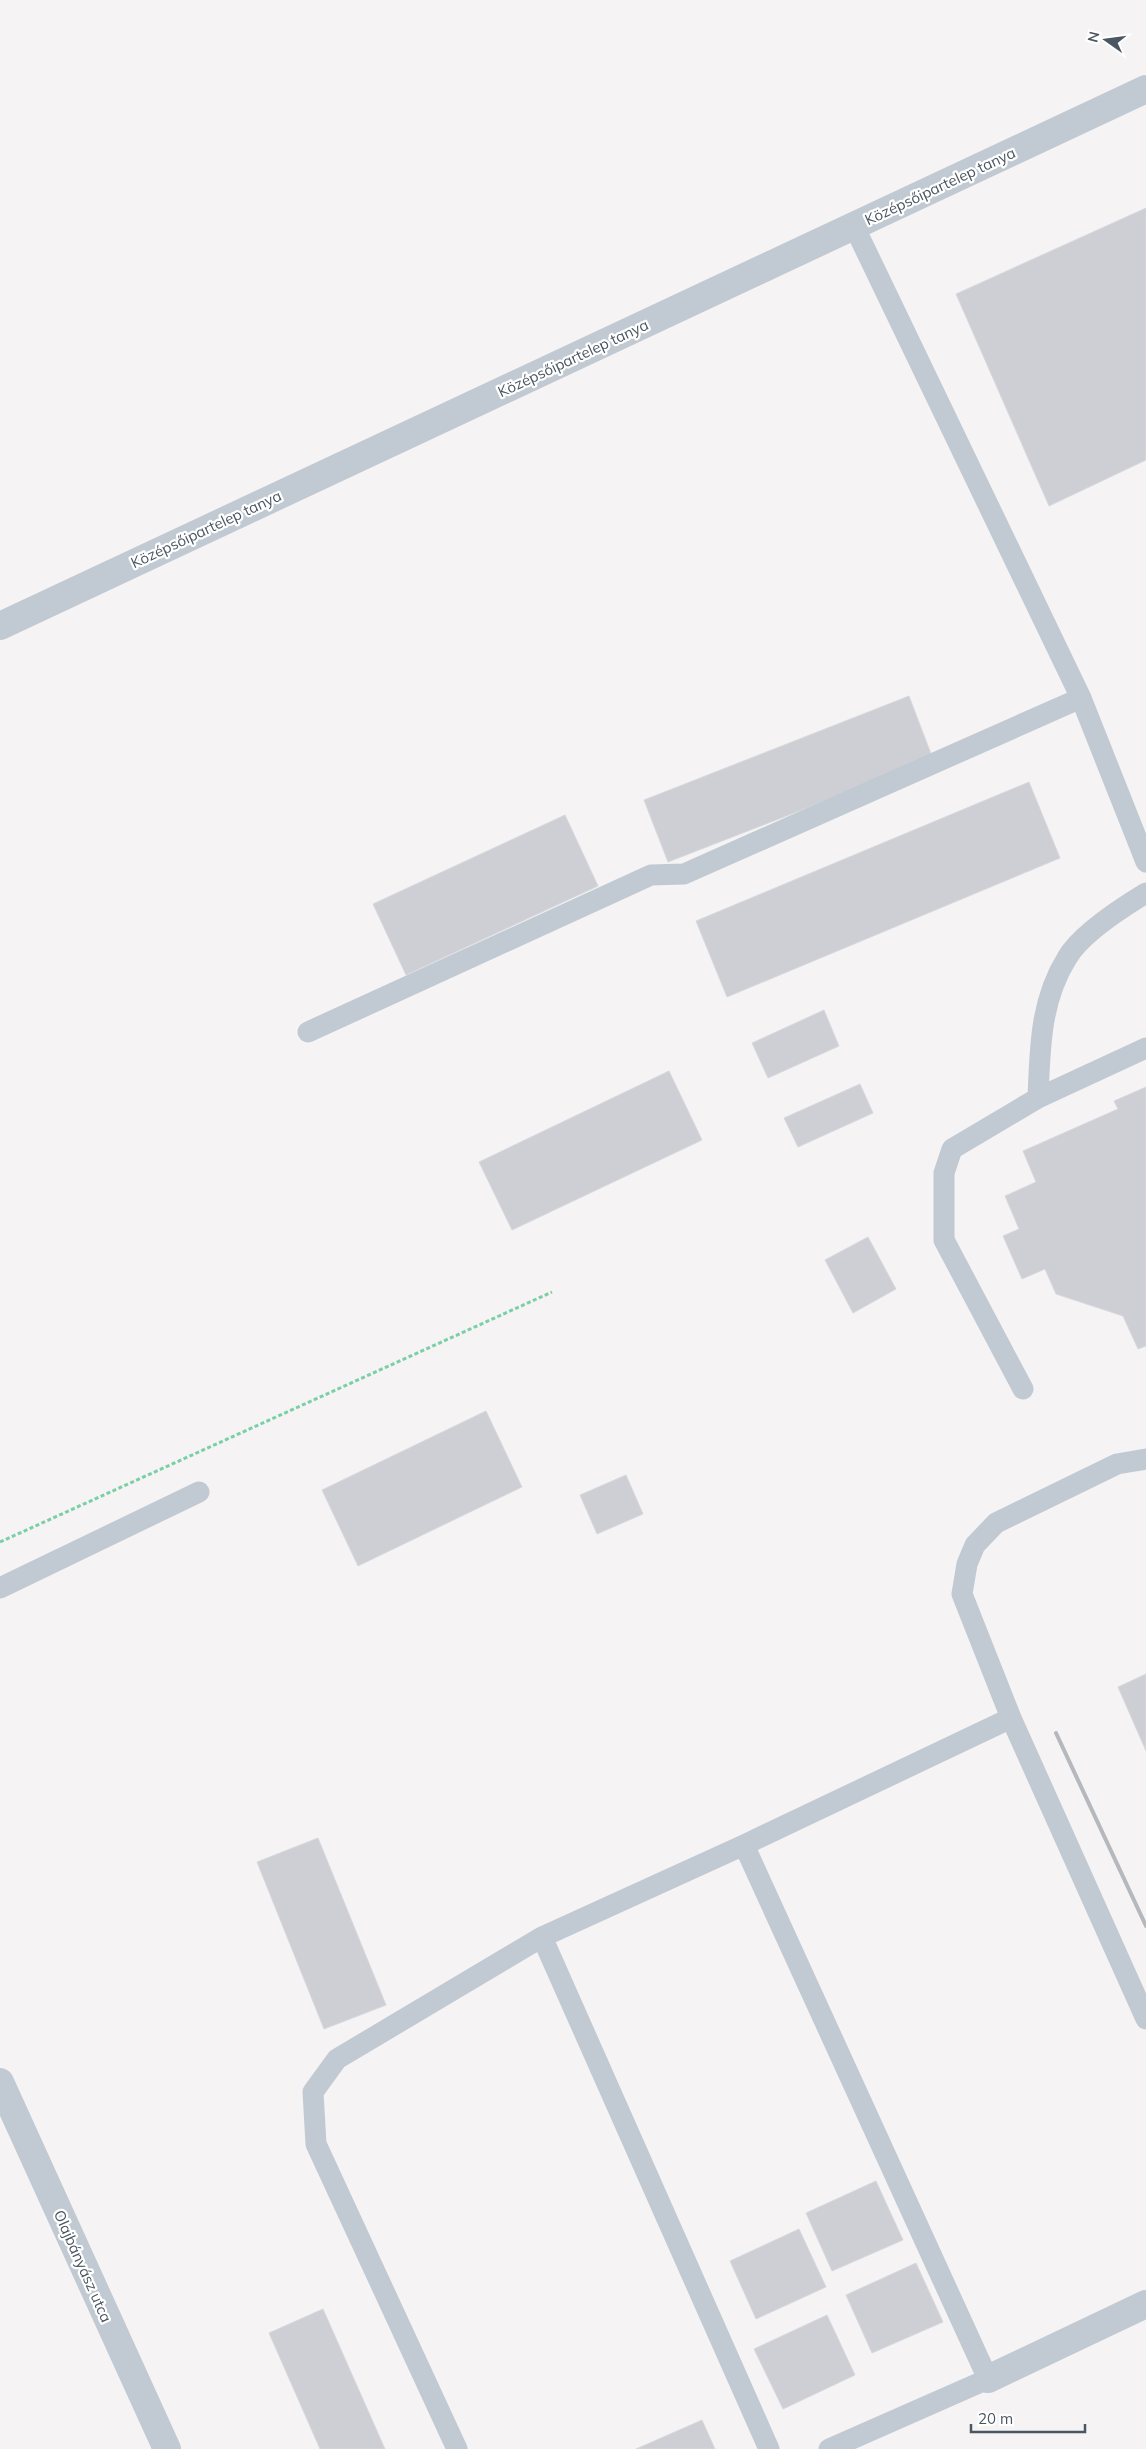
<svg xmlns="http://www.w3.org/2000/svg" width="1146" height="2449" viewBox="0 0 1146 2449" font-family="Mulish,sans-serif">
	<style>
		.building { fill: #cdcfd5; stroke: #d7d9de }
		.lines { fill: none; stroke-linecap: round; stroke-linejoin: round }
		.path { stroke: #7ad0a6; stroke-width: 3; stroke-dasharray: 4 2.5; stroke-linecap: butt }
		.service { stroke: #c1cad2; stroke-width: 21 }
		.minor { stroke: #c1cad2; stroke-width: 28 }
		.rail { stroke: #b5b8bd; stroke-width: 4 }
		.labels { text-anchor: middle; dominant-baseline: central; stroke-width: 4.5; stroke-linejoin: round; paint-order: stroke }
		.street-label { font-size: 15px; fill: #4a5661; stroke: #fff }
	</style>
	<rect width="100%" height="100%" fill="#f5f3f3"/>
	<path class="building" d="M1146 208V460L1049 506 956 294Z
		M909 696 933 759 668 862 644 800Z
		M1029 782 1060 858 727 997 696 921Z
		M565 815 598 886 406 975 373 904Z
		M824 1010 839 1046 768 1078 752 1043Z
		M669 1071 702 1140 512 1230 479 1162Z
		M860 1084 873 1113 798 1147 784 1118Z
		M1146 1087V1346L1138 1349 1123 1316 1056 1294 1045 1269 1022 1279 1003 1236 1019 1229 1005 1196 1036 1182 1023 1151 1118 1109 1114 1101Z
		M868 1237 896 1289 853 1313 825 1260Z
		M486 1411 522 1487 358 1566 322 1490Z
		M626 1475 643 1514 597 1534 580 1495Z
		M1146 1674V1751L1118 1687Z
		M318 1838 386 2005 324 2029 257 1862Z
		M876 2181 903 2240 832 2271 806 2213Z
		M799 2229 826 2287 756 2319 730 2261Z
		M916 2263 943 2322 872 2353 846 2295Z
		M323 2309 385 2449H320L269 2333Z
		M827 2315 855 2375 783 2409 754 2349Z
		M702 2420 715 2449H636Z"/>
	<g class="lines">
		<path class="path" d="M0 1542 552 1292"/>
		<path class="service" d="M854 226 1081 698 1146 862
			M308 1032 651 875 684 874 1081 698
			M1038 1098C1040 1049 1040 1001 1067 958 1080 935 1123 907 1146 893
			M1023 1389 944 1240V1173L952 1149 1038 1098 1146 1048
			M1146 1459 1117 1464 996 1523 975 1545 967 1564 962 1594 1011 1718 1146 2019
			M0 1588 199 1492
			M744 1845 988 2379 829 2449
			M542 1937 769 2449
			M457 2449 316 2144 313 2092 337 2059 542 1937 744 1845 1011 1718"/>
		<path class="minor" d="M0 626 1146 89
			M0 2082 167 2449
			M988 2379 1146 2304"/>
		<path class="rail" d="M1056 1733 1146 1926"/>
	</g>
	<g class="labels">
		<g class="street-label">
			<text transform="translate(940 186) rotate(-25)">Középsőipartelep tanya</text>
			<text transform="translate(573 358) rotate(-25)">Középsőipartelep tanya</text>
			<text transform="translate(206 529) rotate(-25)">Középsőipartelep tanya</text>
			<text transform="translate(83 2266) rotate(66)">Olajbányász utca</text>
		</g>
	</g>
	<g transform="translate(1106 40) rotate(284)" stroke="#ffffff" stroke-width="4" paint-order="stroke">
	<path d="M0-4L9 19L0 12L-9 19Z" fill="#4a5661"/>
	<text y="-8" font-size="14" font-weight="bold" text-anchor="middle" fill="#4a5661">N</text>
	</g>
	<path d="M971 2424v8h114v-8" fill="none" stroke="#4a5661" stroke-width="2.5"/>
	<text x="978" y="2424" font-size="15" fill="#4a5661" stroke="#ffffff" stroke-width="4" paint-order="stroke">20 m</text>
</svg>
